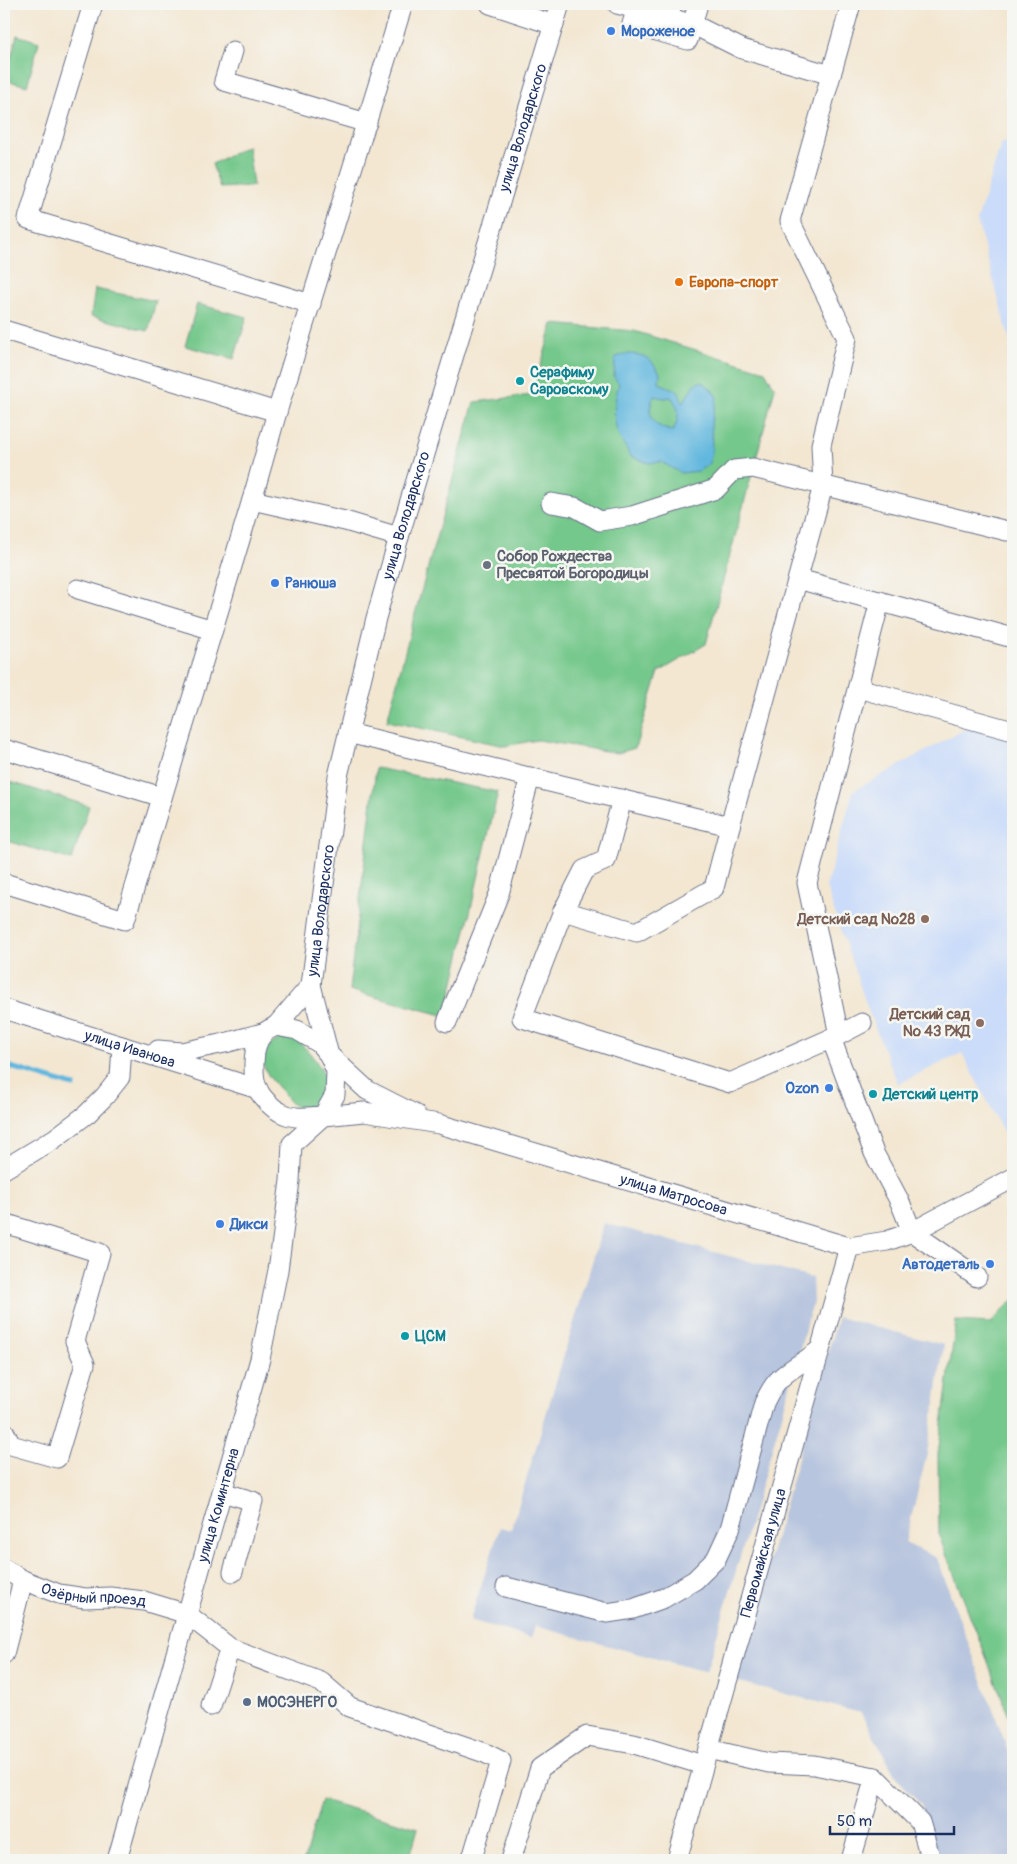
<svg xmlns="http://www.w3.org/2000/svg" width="1017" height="1864" viewBox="0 0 1017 1864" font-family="Pangolin,sans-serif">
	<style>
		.built { fill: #cadcf9 }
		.industrial { fill: #b7c5de }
		.green { fill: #75c88b; stroke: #487c74 }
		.water { fill: #62b7de; stroke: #3e739e; fill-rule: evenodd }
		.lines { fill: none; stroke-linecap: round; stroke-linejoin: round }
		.stream { stroke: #62b7de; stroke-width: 5 }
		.minor-casing { stroke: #676f87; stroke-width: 21 }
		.minor { stroke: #fff; stroke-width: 19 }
		.shop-dot { fill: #3f7fe0; stroke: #f6f6f2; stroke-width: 2 }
		.food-dot { fill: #e8710a; stroke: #f6f6f2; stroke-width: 2 }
		.culture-dot { fill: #0f9aa8; stroke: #f6f6f2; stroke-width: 2 }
		.worship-dot { fill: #6b7280; stroke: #f6f6f2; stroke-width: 2 }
		.education-dot { fill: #8d6e63; stroke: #f6f6f2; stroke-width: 2 }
		.service-dot { fill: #5c6f8a; stroke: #f6f6f2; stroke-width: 2 }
		.labels { text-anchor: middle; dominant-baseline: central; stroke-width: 5; stroke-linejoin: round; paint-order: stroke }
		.shop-label { font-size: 15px; font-weight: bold; fill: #366cbe; stroke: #f6f6f2; text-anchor: start }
		.street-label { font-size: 15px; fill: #1b2f5e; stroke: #f6f6f2 }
		.food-label { font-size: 15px; font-weight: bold; fill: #c56008; stroke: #f6f6f2; text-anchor: start }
		.culture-label { font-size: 15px; font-weight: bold; fill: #0d838f; stroke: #f6f6f2; text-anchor: start }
		.worship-label { font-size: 15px; font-weight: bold; fill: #5b616d; stroke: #f6f6f2; text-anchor: start }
		.education-label { font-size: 15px; font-weight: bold; fill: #785e54; stroke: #f6f6f2; text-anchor: end }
		.service-label { font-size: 15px; font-weight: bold; fill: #4e5e75; stroke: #f6f6f2; text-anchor: start }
	</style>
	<rect width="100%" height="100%" fill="#f6f6f2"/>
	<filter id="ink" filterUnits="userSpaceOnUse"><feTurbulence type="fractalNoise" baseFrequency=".02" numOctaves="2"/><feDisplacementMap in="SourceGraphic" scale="10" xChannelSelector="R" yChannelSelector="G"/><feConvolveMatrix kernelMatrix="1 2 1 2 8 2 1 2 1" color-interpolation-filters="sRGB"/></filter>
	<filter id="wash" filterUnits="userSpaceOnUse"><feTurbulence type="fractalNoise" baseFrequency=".0096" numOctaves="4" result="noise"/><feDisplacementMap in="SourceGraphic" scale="20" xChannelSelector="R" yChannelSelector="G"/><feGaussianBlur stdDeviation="1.12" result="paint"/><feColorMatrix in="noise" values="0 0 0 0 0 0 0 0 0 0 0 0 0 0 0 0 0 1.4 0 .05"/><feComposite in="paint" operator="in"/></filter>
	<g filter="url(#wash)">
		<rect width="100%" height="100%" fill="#f3e7d2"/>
		<path class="built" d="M1013 139V352L977 221 1001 144Z
			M969 727 1013 741V1138L1008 1141 962 1053 898 1084 871 1018 826 887 853 791Z"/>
		<path class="industrial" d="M604 1223 812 1278 813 1301 782 1415 706 1672 535 1626 531 1638 470 1620 500 1527 511 1530Z
			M838 1317 944 1345 927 1454 905 1543 937 1558 1013 1764V1860H940L921 1805 896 1777 861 1713 735 1681Z"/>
		<path class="green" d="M17 35 39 42 27 86 5 80Z
			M248 146 253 186 220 188 212 164Z
			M95 289 156 301 148 331 91 316Z
			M197 304 247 317 234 359 185 346Z
			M553 324 634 331 765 371 775 388 706 644 659 672 635 748 618 753 537 740 505 746 387 721 413 621 474 402 532 395Z
			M376 768 498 792 446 1016 349 990Z
			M4 780 89 806 72 860 4 840Z
			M282 1038C287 1038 293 1038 297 1041 305 1045 323 1069 325 1077 327 1081 326 1085 325 1089 322 1102 308 1110 295 1106 290 1104 286 1097 282 1092 265 1074 249 1052 282 1038Z
			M1013 1300V1726L939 1536 938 1454 956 1321 991 1323Z
			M322 1800 418 1828 409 1860H304Z"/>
		<path class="water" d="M624 354C644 354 649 356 660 373L659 383 678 391 683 403 693 386 701 381 711 389 717 397 711 423 712 450 710 463 699 471 681 473 661 462 649 463 630 456C627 449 622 442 619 436 612 420 614 400 619 384L614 377 615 358ZM654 396 664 398 671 397C680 409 680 417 673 431 653 427 645 415 654 396Z"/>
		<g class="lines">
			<path class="stream" d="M4 1065 74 1086"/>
		</g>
	</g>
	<g filter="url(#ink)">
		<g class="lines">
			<g class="minor-casing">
				<g id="minor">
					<path d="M93 4 28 219 311 304"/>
					<path d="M490 4 554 25"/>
					<path d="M617 4 668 17 672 4"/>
					<path d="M638 4 632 24 688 40 698 4"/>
					<path d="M233 51 224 81 367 123"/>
					<path d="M831 75 851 4"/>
					<path d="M4 330 277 412 252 500 345 521 399 537"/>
					<path d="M277 412 403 4"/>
					<path d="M551 503 575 507 600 521 632 516 716 489 734 470 753 468 1007 531"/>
					<path d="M798 579 1013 638"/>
					<path d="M78 589 213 630"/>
					<path d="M858 688 1013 731"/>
					<path d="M348 733 730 826 823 486 821 445 847 338 790 221 831 75 742 49 696 26 668 17"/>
					<path d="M4 749 162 797"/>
					<path d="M730 826 714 888 637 932 563 911 522 1018 730 1083 839 1035 862 1023"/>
					<path d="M4 883 125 920 252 500"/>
					<path d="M563 911 584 870 606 860 622 799"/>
					<path d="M311 985 329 1055 367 1090 416 1115"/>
					<path id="s1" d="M4 1009 258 1089"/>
					<path d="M447 1022 499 894 530 777"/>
					<path id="s2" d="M276 1026 311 985 338 776 376 618 399 537 560 4"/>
					<path d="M276 1026 297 1030 319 1043 329 1055 336 1071 335 1095 323 1116C308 1117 294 1120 280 1112 272 1108 263 1099 258 1090 252 1077 252 1045 263 1034 266 1030 272 1028 276 1026Z"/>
					<path d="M839 1035 807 883 880 601"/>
					<path d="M831 1038 874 1153 900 1202 912 1232 977 1277"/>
					<path d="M158 1050 181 1052 225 1043 263 1033"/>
					<path id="s3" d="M292 1144 323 1116 364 1112 439 1124 849 1247 887 1241 912 1232 1013 1178"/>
					<path d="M4 1169 54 1139 87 1114 105 1096 120 1077 122 1046"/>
					<path d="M4 1223 100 1253 75 1341 85 1364 57 1458 11 1445 4 1431"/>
					<path d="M222 1492 253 1501 233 1572"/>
					<path id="s4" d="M4 1569 23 1580 59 1594 85 1598 110 1597 144 1601 187 1614 230 1648 321 1682 350 1707 485 1753 501 1761 473 1855 470 1860"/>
					<path d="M506 1587 607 1613 633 1609 664 1598 695 1580 716 1559 730 1529 764 1403C769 1393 774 1383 783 1376 794 1366 808 1360 819 1350"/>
					<path d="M4 1654 23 1580"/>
					<path d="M211 1706 230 1648"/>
					<path d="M708 1749 769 1763 814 1765 875 1777 920 1822 931 1860"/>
					<path id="s5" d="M117 1860 260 1359 278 1270 290 1181 292 1144"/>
					<path d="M511 1860 540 1768 587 1736 634 1744 703 1765"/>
					<path id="s6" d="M677 1860 849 1247"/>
					<path d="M851 1860 875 1777"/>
				</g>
			</g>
			<use href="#minor" class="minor"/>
		</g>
	</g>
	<g class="shop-dot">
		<circle cx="611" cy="31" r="5"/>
		<circle cx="275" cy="583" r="5"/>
		<circle cx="829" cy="1088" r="5"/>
		<circle cx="220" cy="1224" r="5"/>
		<circle cx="990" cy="1264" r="5"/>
	</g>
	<circle class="food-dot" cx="679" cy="282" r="5"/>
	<g class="culture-dot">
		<circle cx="520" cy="381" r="5"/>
		<circle cx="873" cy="1094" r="5"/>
		<circle cx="405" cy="1336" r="5"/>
	</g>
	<circle class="worship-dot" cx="487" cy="565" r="5"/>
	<g class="education-dot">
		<circle cx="925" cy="919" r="5"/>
		<circle cx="980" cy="1023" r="5"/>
	</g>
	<circle class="service-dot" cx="247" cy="1702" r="5"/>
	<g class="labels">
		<g class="shop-label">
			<text x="621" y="31">Мороженое</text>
			<text x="285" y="583">Ранюша</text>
			<text x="819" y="1088" text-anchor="end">Ozon</text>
			<text x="230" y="1224">Дикси</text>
			<text x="980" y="1264" text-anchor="end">Автодеталь</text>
		</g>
		<g class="street-label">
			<text stroke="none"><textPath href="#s2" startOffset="939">улица Володарского</textPath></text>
			<text stroke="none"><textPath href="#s2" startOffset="534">улица Володарского</textPath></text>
			<text stroke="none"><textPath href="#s2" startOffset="129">улица Володарского</textPath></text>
			<text stroke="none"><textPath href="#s1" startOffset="132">улица Иванова</textPath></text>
			<text stroke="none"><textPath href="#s3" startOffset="404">улица Матросова</textPath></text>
			<text stroke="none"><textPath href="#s5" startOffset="369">улица Коминтерна</textPath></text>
			<text stroke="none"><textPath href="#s6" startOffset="319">Первомайская улица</textPath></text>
			<text stroke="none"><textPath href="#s4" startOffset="95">Озёрный проезд</textPath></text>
		</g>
		<g class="food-label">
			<text x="689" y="282">Европа-спорт</text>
		</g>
		<g class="culture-label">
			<text x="530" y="372">Серафиму<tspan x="530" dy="17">Саровскому</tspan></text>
			<text x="883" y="1094">Детский центр</text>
			<text x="415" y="1336">ЦСМ</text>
		</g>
		<g class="worship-label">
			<text x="497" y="556">Собор Рождества<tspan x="497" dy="17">Пресвятой Богородицы</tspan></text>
		</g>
		<g class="education-label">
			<text x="915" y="919">Детский сад №28</text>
			<text x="970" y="1014">Детский сад<tspan x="970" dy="17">№ 43 РЖД</tspan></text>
		</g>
		<g class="service-label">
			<text x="257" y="1702">МОСЭНЕРГО</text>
		</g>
	</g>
	<rect width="1017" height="1864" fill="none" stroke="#f6f6f2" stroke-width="20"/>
	<path d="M830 1826v8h124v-8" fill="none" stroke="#1b2f5e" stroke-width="2.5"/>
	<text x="837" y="1826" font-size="15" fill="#1b2f5e" stroke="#f6f6f2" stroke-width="4" paint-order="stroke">50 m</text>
</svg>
